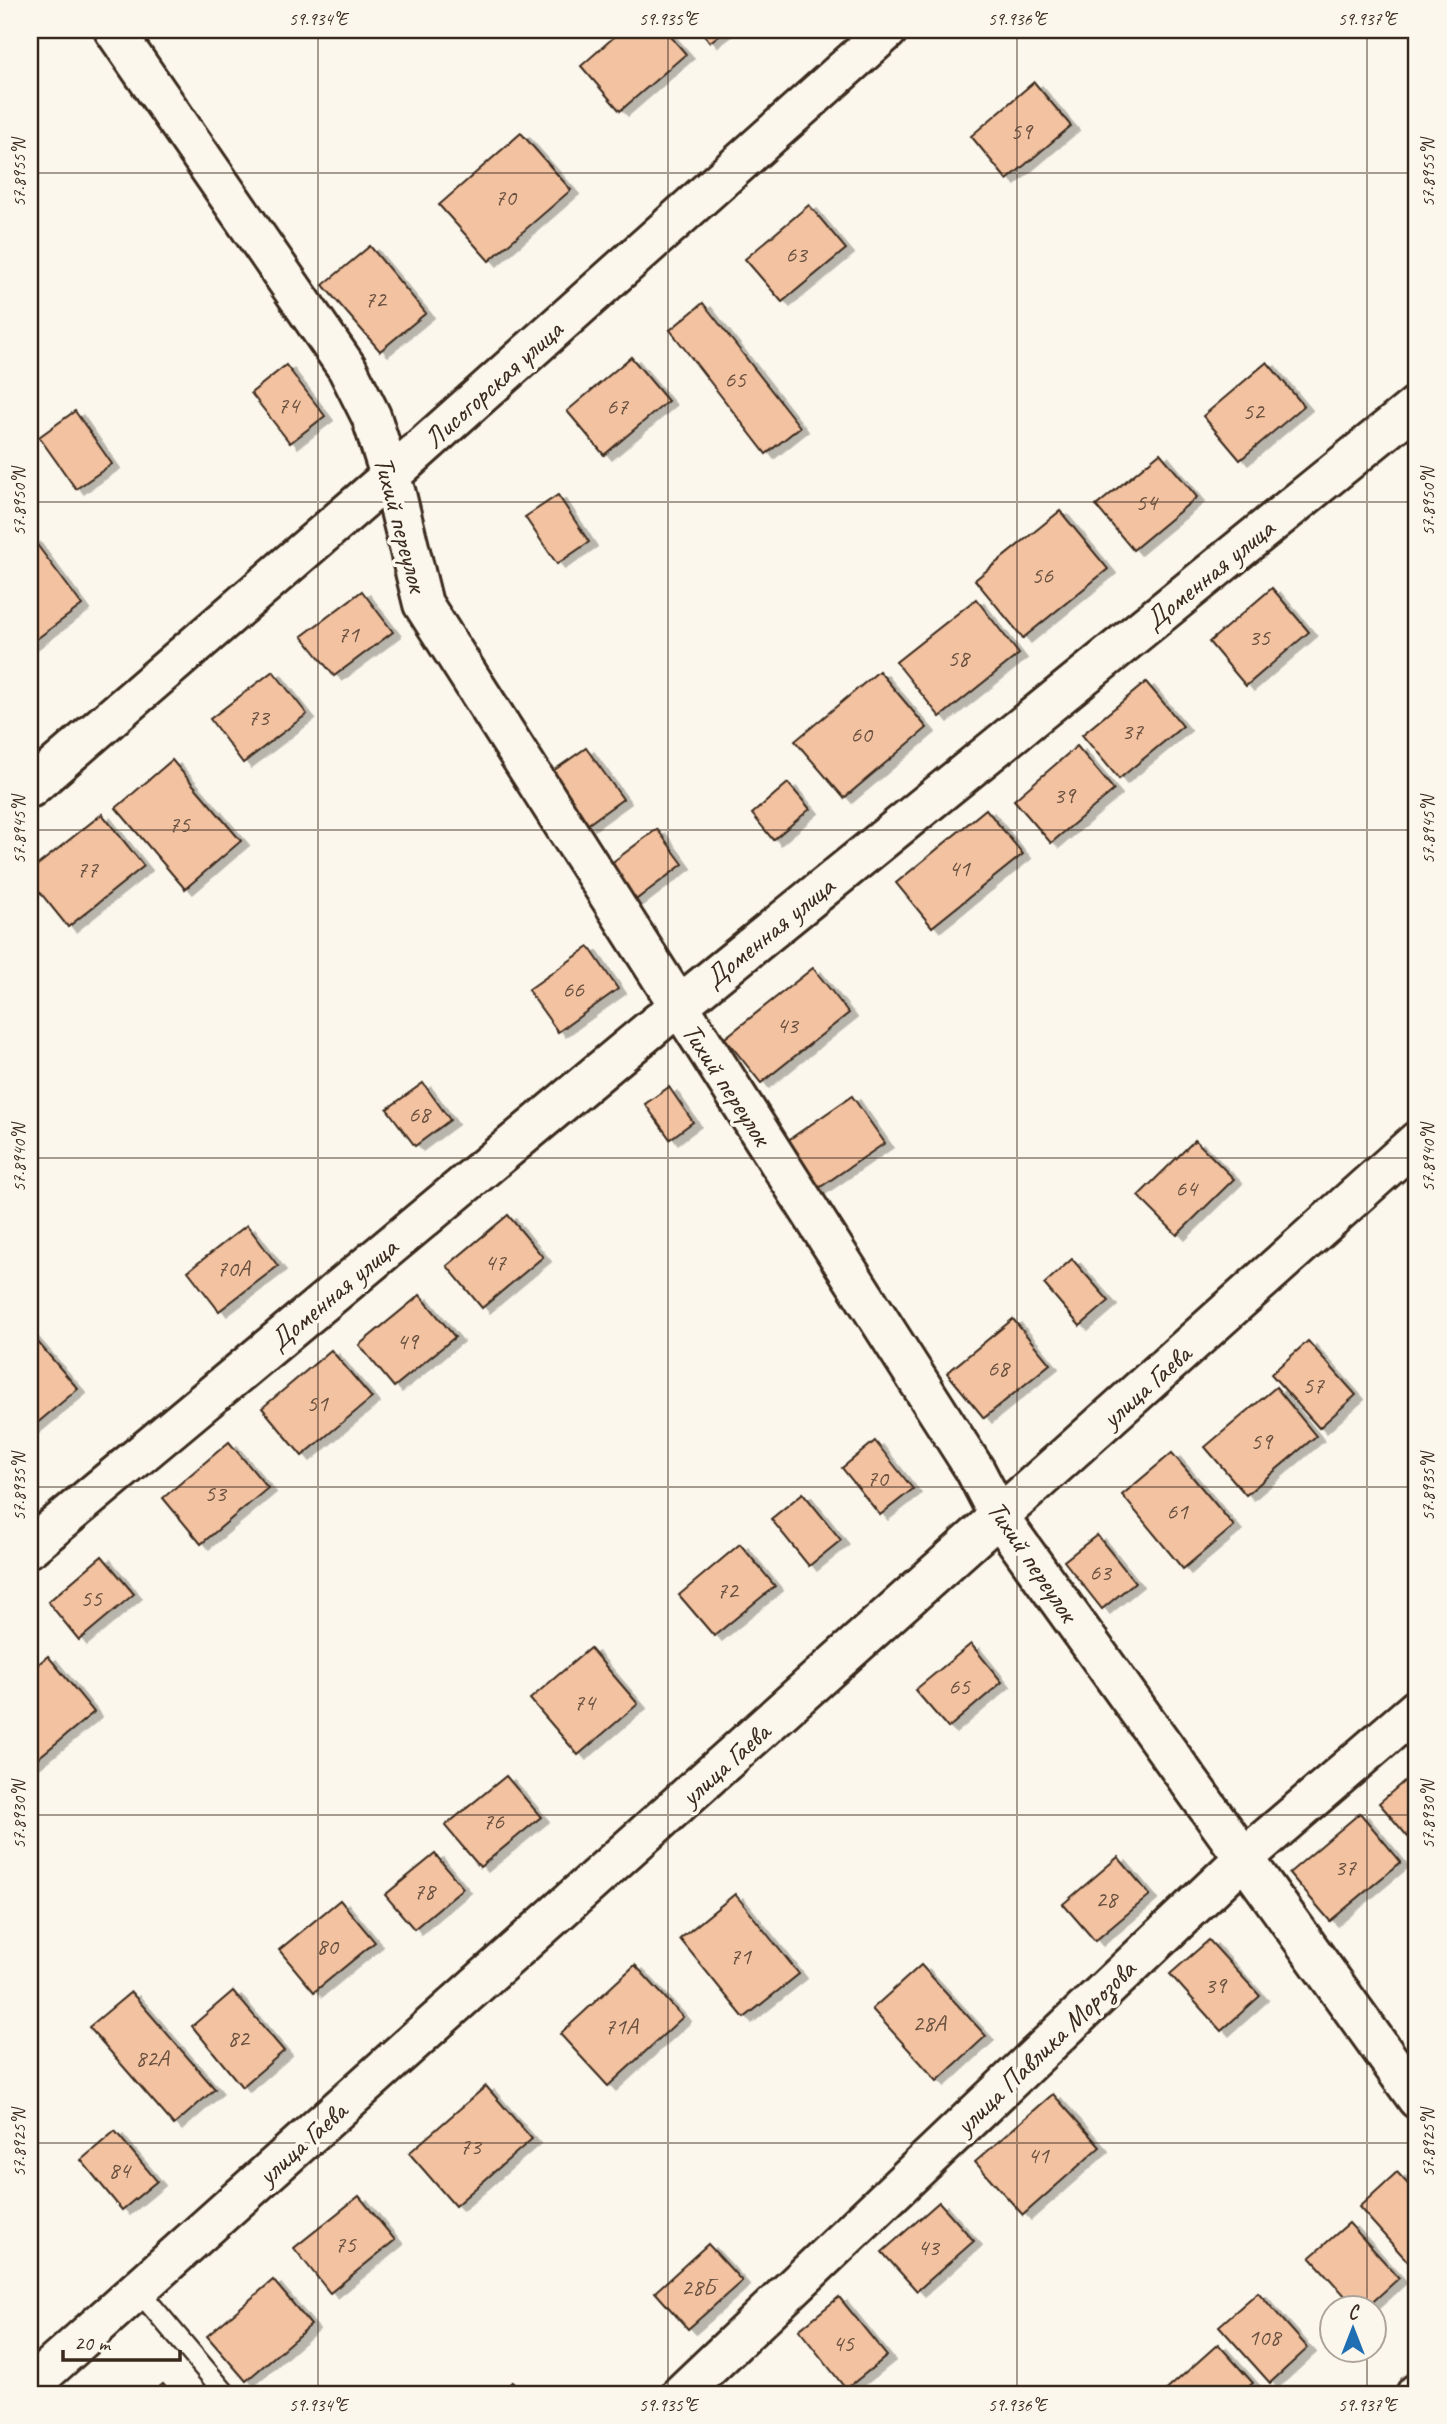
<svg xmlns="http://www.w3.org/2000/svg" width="1447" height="2424" font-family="Caveat,sans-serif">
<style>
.building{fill:#f2c2a1;stroke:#3b2a1e;stroke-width:2;filter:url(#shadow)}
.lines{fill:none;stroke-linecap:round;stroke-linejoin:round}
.service-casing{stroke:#3b2a1e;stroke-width:24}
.minor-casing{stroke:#3b2a1e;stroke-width:44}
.service{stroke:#fbf7ec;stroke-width:19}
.minor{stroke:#fbf7ec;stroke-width:38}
.ticks{fill:none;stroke:#3b2a1e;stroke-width:2;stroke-opacity:0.45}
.labels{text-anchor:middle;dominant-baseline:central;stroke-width:7;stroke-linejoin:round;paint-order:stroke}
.number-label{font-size:24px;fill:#69503f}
.street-label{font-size:28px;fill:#3b2a1e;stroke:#fbf7ec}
.neatline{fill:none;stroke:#3b2a1e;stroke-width:2.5}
.ticks-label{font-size:18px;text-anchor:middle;fill:#3b2a1e}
</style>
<defs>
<filter id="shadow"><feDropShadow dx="8" dy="4.5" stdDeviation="0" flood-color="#0004"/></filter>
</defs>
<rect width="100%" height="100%" fill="#fbf7ec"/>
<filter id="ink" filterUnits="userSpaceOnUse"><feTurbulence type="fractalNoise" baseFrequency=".0143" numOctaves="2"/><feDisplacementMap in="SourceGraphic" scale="14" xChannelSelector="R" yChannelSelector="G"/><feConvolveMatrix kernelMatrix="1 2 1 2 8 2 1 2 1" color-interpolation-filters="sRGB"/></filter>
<g filter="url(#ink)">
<g class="building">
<polygon points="622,30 665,30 686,54 620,111 581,66"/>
<polygon points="700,30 726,30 710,42"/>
<polygon points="1034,82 1071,126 1007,180 971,136"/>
<polygon points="521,133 571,190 489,261 439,205"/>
<polygon points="809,205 846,249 782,302 745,259"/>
<polygon points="370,246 426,313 380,351 323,285"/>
<polygon points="703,303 800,427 766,454 670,330"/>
<polygon points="631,357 668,401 604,455 567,411"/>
<polygon points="1267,362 1304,406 1240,460 1203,416"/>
<polygon points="286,365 325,416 290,443 251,393"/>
<polygon points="75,411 112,464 76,489 39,437"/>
<polygon points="1160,453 1197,497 1133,550 1096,506"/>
<polygon points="558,495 589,542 557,564 525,517"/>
<polygon points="1060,511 1108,569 1023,638 975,580"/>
<polygon points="32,538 82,605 30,644 30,540"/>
<polygon points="1272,588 1309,632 1246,686 1209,642"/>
<polygon points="362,591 393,632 334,676 302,636"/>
<polygon points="976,599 1019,654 940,717 896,662"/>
<polygon points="273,671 307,714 243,763 210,719"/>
<polygon points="879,671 927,728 844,798 795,741"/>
<polygon points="1146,682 1183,726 1119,779 1082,735"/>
<polygon points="1077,746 1114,790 1051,843 1014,800"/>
<polygon points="586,748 623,799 587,825 550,773"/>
<polygon points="172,760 241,841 185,889 116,808"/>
<polygon points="788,783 810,809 773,840 752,814"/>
<polygon points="986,809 1023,854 932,927 896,883"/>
<polygon points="102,814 144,866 68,927 30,880 30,871"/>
<polygon points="657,829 683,864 633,902 606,867"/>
<polygon points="589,947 618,989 558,1032 528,990"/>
<polygon points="813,968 849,1013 761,1083 725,1038"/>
<polygon points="423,1083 450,1120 415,1146 387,1109"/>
<polygon points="669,1087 693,1122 670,1139 645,1104"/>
<polygon points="852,1096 885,1143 816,1190 784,1143"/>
<polygon points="1195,1140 1234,1179 1177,1235 1138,1196"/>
<polygon points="508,1215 543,1257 482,1308 447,1266"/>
<polygon points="247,1225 278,1266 219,1311 188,1271"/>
<polygon points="1072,1259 1109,1301 1080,1326 1044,1284"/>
<polygon points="420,1295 455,1337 394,1387 359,1345"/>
<polygon points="1013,1319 1050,1364 984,1418 947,1373"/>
<polygon points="30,1333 78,1389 30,1429"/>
<polygon points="1308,1341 1356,1395 1319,1428 1271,1374"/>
<polygon points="331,1350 372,1398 302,1456 262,1408"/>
<polygon points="1276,1387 1316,1436 1246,1495 1205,1447"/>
<polygon points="875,1441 913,1489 880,1515 842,1468"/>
<polygon points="229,1442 268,1488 201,1544 163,1498"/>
<polygon points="1172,1453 1234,1526 1183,1569 1122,1495"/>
<polygon points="803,1493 841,1540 809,1566 771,1519"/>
<polygon points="1097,1535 1135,1582 1102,1609 1064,1561"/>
<polygon points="740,1544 775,1586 714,1636 679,1595"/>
<polygon points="102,1556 134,1594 79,1640 48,1602"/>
<polygon points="971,1644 1002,1682 948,1728 915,1690"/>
<polygon points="590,1648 638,1704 578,1755 530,1699"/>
<polygon points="48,1656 94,1712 32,1763 30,1760 30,1671"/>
<polygon points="1417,1770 1417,1829 1408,1837 1379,1803"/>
<polygon points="506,1776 541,1817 480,1867 445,1826"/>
<polygon points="1360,1813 1401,1862 1330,1921 1289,1873"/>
<polygon points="435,1854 463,1888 414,1929 385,1895"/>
<polygon points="1118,1857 1150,1895 1095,1941 1063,1904"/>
<polygon points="735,1894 799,1974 744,2018 680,1939"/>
<polygon points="340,1900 375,1942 314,1992 279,1950"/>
<polygon points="1209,1940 1260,1996 1221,2031 1170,1974"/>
<polygon points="635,1965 683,2017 608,2086 560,2034"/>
<polygon points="921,1965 986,2036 937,2081 872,2009"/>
<polygon points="233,1991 284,2051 242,2087 192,2026"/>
<polygon points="131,1992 215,2089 174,2125 89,2027"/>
<polygon points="486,2086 532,2139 455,2206 409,2153"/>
<polygon points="1053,2094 1100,2147 1023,2215 975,2162"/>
<polygon points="115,2131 157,2181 122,2210 81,2160"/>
<polygon points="1397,2172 1417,2194 1417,2256 1409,2263 1359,2207"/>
<polygon points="359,2196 395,2240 330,2293 294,2248"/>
<polygon points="939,2202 974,2241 917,2291 882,2252"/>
<polygon points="1349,2223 1399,2278 1366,2308 1356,2308 1310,2257"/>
<polygon points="708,2244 742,2281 688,2329 655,2292"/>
<polygon points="273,2280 311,2325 246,2381 207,2336"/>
<polygon points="1258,2292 1308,2348 1270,2383 1219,2326"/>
<polygon points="839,2297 887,2356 846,2389 799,2330"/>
<polygon points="1218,2344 1253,2383 1240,2394 1162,2394"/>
<polygon points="512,2382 523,2394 498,2394"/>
<polygon points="163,2384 172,2394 151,2394"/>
</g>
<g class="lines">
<g class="service-casing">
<polyline id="service" points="138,2290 226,2394"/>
</g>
<g class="minor-casing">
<g id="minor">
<polyline points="114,30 347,368 371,416 396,494 423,604 975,1470 1000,1518 1417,2099"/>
<polyline points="30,788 389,477 888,30"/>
<polyline points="30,1547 677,1007 1417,405"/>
<polyline points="30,2386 1417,1141"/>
<polyline points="681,2394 1245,1857 1417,1709"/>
<polyline points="1416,2394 1417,2393"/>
</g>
</g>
<use href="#service" class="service"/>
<use href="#minor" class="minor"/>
</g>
</g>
<path class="ticks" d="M318,30V2394M668,30V2394M1017,30V2394M1367,30V2308M30,173H1417M30,502H1417M30,830H1417M30,1158H1417M30,1487H1417M30,1815H1417M30,2143H1417M1367,2350V2394"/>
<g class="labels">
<g class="number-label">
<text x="1021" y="131">59</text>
<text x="505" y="197">70</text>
<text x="796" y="254">63</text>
<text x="375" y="299">72</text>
<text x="735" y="379">65</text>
<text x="288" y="405">74</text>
<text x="617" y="406">67</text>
<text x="1253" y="411">52</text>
<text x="1146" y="502">54</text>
<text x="1042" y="575">56</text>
<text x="348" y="634">71</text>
<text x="1259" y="637">35</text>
<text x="958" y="658">58</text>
<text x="258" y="717">73</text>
<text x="1132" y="731">37</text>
<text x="861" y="734">60</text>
<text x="1064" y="795">39</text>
<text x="179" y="824">75</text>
<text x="959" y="868">41</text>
<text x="87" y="869">77</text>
<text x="573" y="989">66</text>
<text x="787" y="1025">43</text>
<text x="419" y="1114">68</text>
<text x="1186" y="1188">64</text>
<text x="495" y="1262">47</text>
<text x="233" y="1268">70А</text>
<text x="407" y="1341">49</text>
<text x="998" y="1368">68</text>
<text x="1313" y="1385">57</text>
<text x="317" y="1403">51</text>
<text x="1261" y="1441">59</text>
<text x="877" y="1478">70</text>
<text x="215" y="1493">53</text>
<text x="1177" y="1511">61</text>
<text x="1100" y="1572">63</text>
<text x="727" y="1590">72</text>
<text x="91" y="1598">55</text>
<text x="959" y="1686">65</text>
<text x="584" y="1702">74</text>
<text x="493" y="1821">76</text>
<text x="1345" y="1867">37</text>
<text x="424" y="1891">78</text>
<text x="1106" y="1899">28</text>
<text x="327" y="1946">80</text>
<text x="740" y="1956">71</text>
<text x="1215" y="1985">39</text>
<text x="929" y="2023">28А</text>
<text x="621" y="2026">71А</text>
<text x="238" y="2038">82</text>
<text x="152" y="2058">82А</text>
<text x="470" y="2146">73</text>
<text x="1038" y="2155">41</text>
<text x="119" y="2170">84</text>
<text x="345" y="2244">75</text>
<text x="928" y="2247">43</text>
<text x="698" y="2287">28Б</text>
<text x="1264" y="2337">108</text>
<text x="843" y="2343">45</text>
</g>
<g class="street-label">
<text transform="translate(493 384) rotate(-42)">Лисогорская улица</text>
<text transform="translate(401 524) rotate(75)">Тихий переулок</text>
<text transform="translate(1209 574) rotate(-39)">Доменная улица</text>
<text transform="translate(769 932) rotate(-39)">Доменная улица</text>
<text transform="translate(727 1084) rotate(57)">Тихий переулок</text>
<text transform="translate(333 1294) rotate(-40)">Доменная улица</text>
<text transform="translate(1146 1386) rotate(-42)">улица Гаева</text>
<text transform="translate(1033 1561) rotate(56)">Тихий переулок</text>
<text transform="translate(725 1764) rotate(-42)">улица Гаева</text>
<text transform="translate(1045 2047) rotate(-44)">улица Павлика Морозова</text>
<text transform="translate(302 2143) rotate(-42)">улица Гаева</text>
</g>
</g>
<rect width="1447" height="2424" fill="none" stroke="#fbf7ec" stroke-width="77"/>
<g transform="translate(1353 2329)"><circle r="33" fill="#fbf7ec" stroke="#aea59a" stroke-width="2"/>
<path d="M0-5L12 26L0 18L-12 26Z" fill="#1f6fb2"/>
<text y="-10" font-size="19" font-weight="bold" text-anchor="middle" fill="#3b2a1e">С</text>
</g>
<path d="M63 2350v10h117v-10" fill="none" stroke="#3b2a1e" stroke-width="3.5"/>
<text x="74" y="2350" font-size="21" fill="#3b2a1e" stroke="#fbf7ec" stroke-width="5" paint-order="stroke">20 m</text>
<rect x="38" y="38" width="1370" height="2348" class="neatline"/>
<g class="ticks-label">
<text x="318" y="25">59.934°E</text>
<text x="668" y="25">59.935°E</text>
<text x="1017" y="25">59.936°E</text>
<text x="1367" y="25">59.937°E</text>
<text transform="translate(19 173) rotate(-90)" y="6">57.8955°N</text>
<text transform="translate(1428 173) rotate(-90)" y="6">57.8955°N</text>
<text transform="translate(19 502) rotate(-90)" y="6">57.8950°N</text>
<text transform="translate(1428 502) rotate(-90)" y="6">57.8950°N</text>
<text transform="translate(19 830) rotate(-90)" y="6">57.8945°N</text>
<text transform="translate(1428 830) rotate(-90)" y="6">57.8945°N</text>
<text transform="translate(19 1158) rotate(-90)" y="6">57.8940°N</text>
<text transform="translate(1428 1158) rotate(-90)" y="6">57.8940°N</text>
<text transform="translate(19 1487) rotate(-90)" y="6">57.8935°N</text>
<text transform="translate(1428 1487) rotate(-90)" y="6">57.8935°N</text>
<text transform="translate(19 1815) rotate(-90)" y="6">57.8930°N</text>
<text transform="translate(1428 1815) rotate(-90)" y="6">57.8930°N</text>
<text transform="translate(19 2143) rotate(-90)" y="6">57.8925°N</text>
<text transform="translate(1428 2143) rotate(-90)" y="6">57.8925°N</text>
<text x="318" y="2411">59.934°E</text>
<text x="668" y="2411">59.935°E</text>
<text x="1017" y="2411">59.936°E</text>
<text x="1367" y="2411">59.937°E</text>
</g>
</svg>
